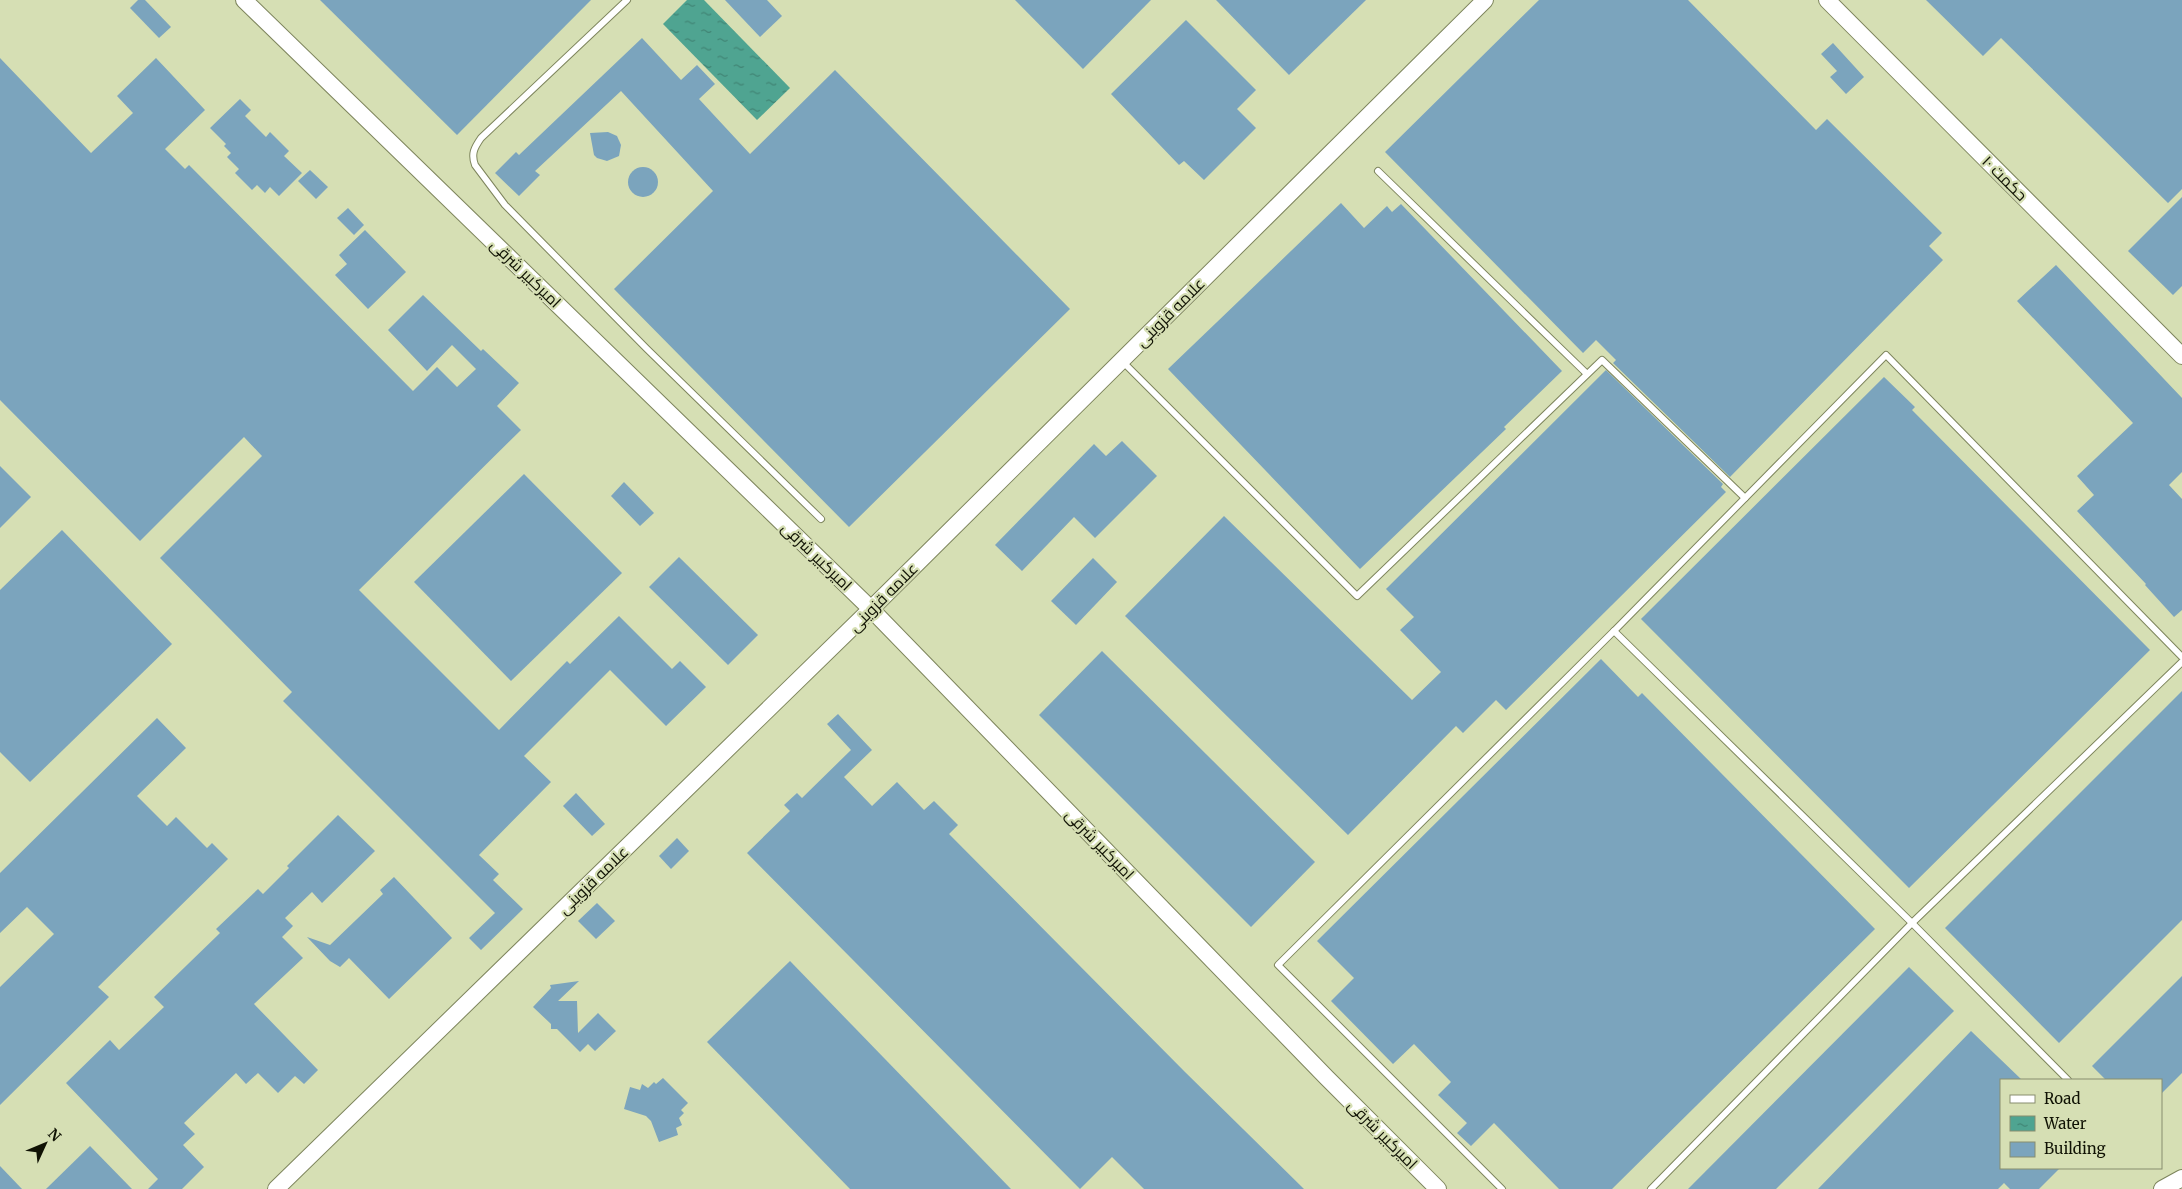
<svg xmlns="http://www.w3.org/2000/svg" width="2182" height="1189" font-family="Merriweather,Cairo,serif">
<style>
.water{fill:url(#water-ripples)}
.building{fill:#7ba4bd}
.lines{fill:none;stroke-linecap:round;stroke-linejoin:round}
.service-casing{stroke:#7e855d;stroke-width:8}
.tertiary-casing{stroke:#7e855d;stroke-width:18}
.service{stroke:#fff;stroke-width:6}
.tertiary{stroke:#fff;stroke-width:16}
.labels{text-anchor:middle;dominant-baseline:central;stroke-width:4.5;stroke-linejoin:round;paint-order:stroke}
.street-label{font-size:16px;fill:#101204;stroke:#d6dfb4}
</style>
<defs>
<pattern id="water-ripples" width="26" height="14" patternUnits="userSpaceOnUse" patternTransform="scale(1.25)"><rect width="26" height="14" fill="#4fa491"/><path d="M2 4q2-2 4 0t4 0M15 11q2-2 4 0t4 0" fill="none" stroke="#408474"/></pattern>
</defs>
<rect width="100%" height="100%" fill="#d6dfb4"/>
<polygon class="water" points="687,0 704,0 790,88 757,120 663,24"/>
<g class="building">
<polygon points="138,0 145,0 171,27 159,38 130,8"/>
<polygon points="320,0 591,0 457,135"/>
<polygon points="725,0 767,0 782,16 760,37"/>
<polygon points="1015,0 1151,0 1083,69"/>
<polygon points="1216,0 1366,0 1289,75"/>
<polygon points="1539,0 1688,0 1816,130 1827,119 1942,233 1929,246 1943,260 1730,477 1613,363 1616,360 1596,340 1583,353 1385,152"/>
<polygon points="1926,0 2182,0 2182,189 2168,203 2001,38 1983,56"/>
<polygon points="1186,20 1256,90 1237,109 1256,128 1204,180 1184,161 1179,165 1111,94"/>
<polygon points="642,38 681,80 697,65 715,84 699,99 750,154 835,70 1070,309 849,527 614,289 713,191 621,91 535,171 540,175 519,196 495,173 516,152 519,155"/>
<polygon points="1833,43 1864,77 1846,94 1830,77 1837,71 1821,54"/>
<polygon points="0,58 91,153 133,113 117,96 156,58 205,110 165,149 185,169 189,165 413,391 437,367 457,387 476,369 452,345 427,371 388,330 423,295 481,351 483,349 519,383 497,406 521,430 359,590 499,730 567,661 570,664 619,616 672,669 680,661 706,687 666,726 610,670 524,756 551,782 479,855 499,874 493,880 523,909 481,950 469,938 495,913 283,701 292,692 160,558 262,456 244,437 140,541 0,400"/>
<polygon points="240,99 251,110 245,116 266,137 270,132 289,151 284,156 302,173 279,196 270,187 265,193 257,185 252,190 235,173 239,169 227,157 231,153 224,146 226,144 210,128"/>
<polygon points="608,132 617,136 621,145 619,156 607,161 597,158 594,155 590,133"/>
<circle cx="643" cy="182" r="15"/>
<polygon points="310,170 328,187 316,199 298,181"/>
<polygon points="2182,197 2182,286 2173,295 2128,251"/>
<polygon points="1341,203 1364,228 1387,206 1392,212 1401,204 1562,371 1504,427 1506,429 1360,569 1168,369"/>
<polygon points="348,208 364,225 354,235 337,218"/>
<polygon points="365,230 406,272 368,309 335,275 347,264 339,255"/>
<polygon points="2056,265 2182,398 2182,472 2169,485 2182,499 2182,610 2174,617 2145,585 2146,584 2077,511 2094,495 2077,476 2133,423 2017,301"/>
<polygon points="1606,370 1723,484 1721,487 1726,492 1506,710 1496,700 1463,733 1456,726 1348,835 1125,616 1224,516 1412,700 1441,672 1400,630 1414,617 1386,589"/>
<polygon points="1884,377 1915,407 1912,410 2150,650 1909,888 1641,619"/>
<polygon points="1122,441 1157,476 1095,538 1074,517 1022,571 995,545 1094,444 1106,456"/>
<polygon points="0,466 31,497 0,528"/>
<polygon points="524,474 622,573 511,681 414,582"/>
<polygon points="624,482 654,513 640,526 611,496"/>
<polygon points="62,530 172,644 30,782 0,752 0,590"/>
<polygon points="679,557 758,635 728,665 649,587"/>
<polygon points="1093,558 1117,582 1076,625 1051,601"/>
<polygon points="1102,651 1315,862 1251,927 1039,715"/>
<polygon points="1601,659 1638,697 1642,693 1875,929 1612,1189 1559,1189 1494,1123 1471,1146 1457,1133 1467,1123 1438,1095 1451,1082 1414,1044 1393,1064 1331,1001 1354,978 1317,941"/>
<polygon points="2182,691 2182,920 2059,1043 1945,928"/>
<polygon points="838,714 872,750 844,777 872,806 897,782 924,810 934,801 958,825 949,834 1185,1072 1304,1189 1144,1189 1112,1157 1080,1189 747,853 790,811 784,805 797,793 802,798 851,750 827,724"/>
<polygon points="157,718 186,748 137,796 167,826 176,817 207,848 212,843 228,859 98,987 109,997 0,1105 0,987 54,934 27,907 0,933 0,873"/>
<polygon points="576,793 605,824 592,836 563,806"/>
<polygon points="338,815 375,851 322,903 312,892 285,918 293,926 282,937 303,958 254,1004 318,1070 304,1084 295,1076 278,1093 258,1073 246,1084 236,1073 184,1123 195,1134 183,1145 204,1167 182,1189 148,1189 158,1179 66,1083 110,1040 119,1050 164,1007 154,997 220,933 216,929 258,889 263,894 289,868 287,866"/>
<polygon points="677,838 689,851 671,869 659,856"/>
<polygon points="394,877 452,938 389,999 349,958 340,967 330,961 307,937 330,945 383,894 380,890"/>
<polygon points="597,903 615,921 596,939 578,921"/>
<polygon points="790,961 1011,1189 850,1189 707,1042"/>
<polygon points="1909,967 1954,1011 1776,1189 1688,1189"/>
<polygon points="2182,976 2182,1073 2161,1094 2161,1080 2106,1080 2092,1066"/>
<polygon points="579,981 558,1001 577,1001 578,1033 598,1013 616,1031 595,1051 588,1044 580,1052 557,1029 551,1029 551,1024 533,1007 551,988 550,985"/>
<polygon points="1971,1031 2022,1080 2001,1080 2001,1168 2060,1168 2039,1189 2010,1189 2004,1183 1998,1189 1818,1189"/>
<polygon points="663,1078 688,1103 681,1110 684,1113 679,1118 682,1125 676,1128 678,1135 659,1142 651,1121 646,1116 624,1109 630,1087 640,1090 642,1084 648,1088 654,1082 656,1084"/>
<polygon points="90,1146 132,1189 46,1189"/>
<polygon points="0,1166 22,1189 0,1189"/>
</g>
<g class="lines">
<g class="service-casing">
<g id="service">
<path d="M627,0L481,138C474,148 471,154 475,165L505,205L647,349L821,519"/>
<polyline points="1378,171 1587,374"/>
<polyline points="1122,361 1357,596 1602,360 1745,498"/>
<polyline points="1614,631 1886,355 2182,657"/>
<polyline points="1502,1189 1278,965 1614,631 1912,923 2068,1080"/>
<polyline points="1651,1189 1912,923 2182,662"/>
</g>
</g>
<g class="tertiary-casing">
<g id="tertiary">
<polyline points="244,0 871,609 1327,1078 1438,1189"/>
<polyline points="1827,0 2182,356"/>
<polyline points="276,1189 871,609 1485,0"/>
<polyline points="2162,1189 2182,1178"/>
</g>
</g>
<use href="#service" class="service"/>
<use href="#tertiary" class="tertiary"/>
</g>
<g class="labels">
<g class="street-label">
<text transform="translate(2005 178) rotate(45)">حکمت ۱۰</text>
<text transform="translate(526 273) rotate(44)">امیرکبیر شرقی</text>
<text transform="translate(1170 312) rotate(-45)">علامه قزوینی</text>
<text transform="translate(817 556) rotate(44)">امیرکبیر شرقی</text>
<text transform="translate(883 597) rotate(-45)">علامه قزوینی</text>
<text transform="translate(1100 844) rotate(46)">امیرکبیر شرقی</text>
<text transform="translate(593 880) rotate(-44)">علامه قزوینی</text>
<text transform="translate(1383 1134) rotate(45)">امیرکبیر شرقی</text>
</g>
</g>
<rect x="2000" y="1079" width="162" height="90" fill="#d6dfb4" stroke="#878d6e"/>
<rect x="2010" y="1095" width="25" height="8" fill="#ffffff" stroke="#878d6e"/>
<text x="2044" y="1104" font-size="15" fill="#101204">Road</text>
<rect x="2010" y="1116" width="25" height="15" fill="url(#water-ripples)" stroke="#878d6e"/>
<text x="2044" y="1129" font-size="15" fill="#101204">Water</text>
<rect x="2010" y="1142" width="25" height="15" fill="#7ba4bd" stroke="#878d6e"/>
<text x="2044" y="1154" font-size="15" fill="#101204">Building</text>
<g transform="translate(45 1144) rotate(46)" stroke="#d6dfb4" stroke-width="4" paint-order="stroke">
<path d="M0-4L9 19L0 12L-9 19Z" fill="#101204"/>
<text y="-8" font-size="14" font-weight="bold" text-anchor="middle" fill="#101204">N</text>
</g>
</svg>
